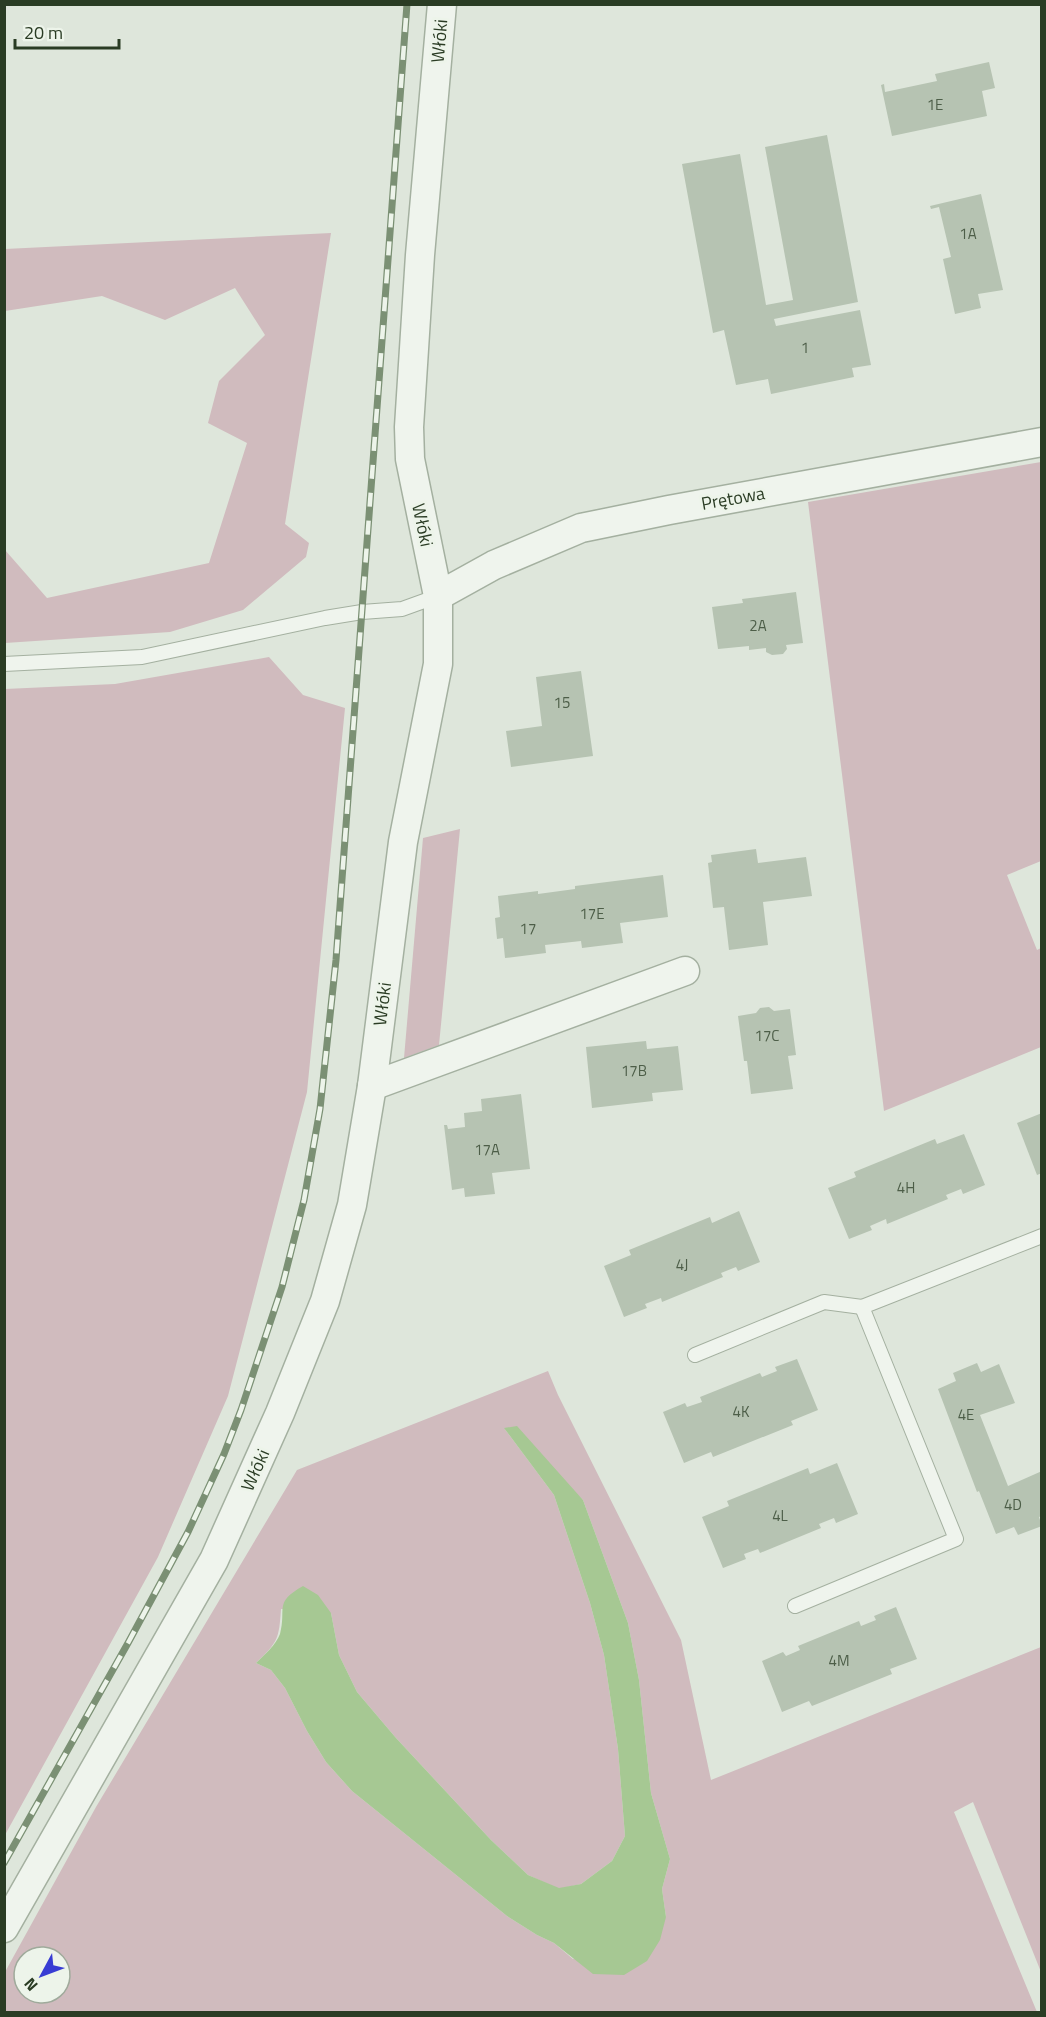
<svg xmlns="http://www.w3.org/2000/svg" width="1046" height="2017" font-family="'Titillium Web',sans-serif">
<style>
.green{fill:#d0bbbe;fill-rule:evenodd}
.water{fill:#a6c893}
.building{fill:#b6c3b2}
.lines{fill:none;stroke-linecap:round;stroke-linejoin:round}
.lane-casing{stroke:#a4b0a0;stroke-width:16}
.street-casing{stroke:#a4b0a0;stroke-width:31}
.lane{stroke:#eff4ed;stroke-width:14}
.street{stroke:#eff4ed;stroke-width:28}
.rail-casing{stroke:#7b9074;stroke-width:7}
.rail{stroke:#edf4ea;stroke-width:4.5;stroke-dasharray:14;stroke-linecap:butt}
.labels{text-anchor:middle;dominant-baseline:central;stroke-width:6;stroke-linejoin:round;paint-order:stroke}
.number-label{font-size:15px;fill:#4d5e48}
.street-label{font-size:18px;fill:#2a3c24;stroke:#edf4ea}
</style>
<rect width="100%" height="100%" fill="#dee6db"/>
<g class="green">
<polygon points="331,233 285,524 309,543 306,557 243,610 170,632 5,643 5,550 47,598 209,563 247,443 208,423 219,381 265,335 235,288 165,320 102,296 5,311 5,249"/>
<polygon points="1041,462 1041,861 1007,875 1037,950 1041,948 1041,1047 884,1111 808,502"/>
<polygon points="269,657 303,695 345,708 307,1092 228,1396 158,1557 5,1835 5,689 115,684"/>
<polygon points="460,829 439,1045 404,1058 423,838"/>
<path d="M548,1371L558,1395L681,1640L711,1780L1041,1647V1972L973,1802L954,1812L1037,2012H5V1972L96,1807L297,1470ZM504,1428L583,1500L628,1623L639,1680L651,1793L670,1859L662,1889L666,1917L573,1959L554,1943L537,1935L507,1916L352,1791L326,1762L307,1731L285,1688L271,1670L256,1663C278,1642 279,1639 281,1609L331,1613L339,1655L357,1692L396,1738L491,1840L528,1875L559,1889L581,1884L612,1861L625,1836L618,1749L604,1655L590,1603L554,1495ZM24,1957H60V1993H24Z"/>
</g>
<path class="water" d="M517,1426L583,1500L628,1623L639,1680L651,1793L670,1859L662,1889L666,1917L660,1940L647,1961L624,1975L593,1974L554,1943L537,1935L507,1916L352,1791L326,1762L307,1731L285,1688L271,1670L256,1663C264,1655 276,1645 280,1634C287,1608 273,1603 303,1586L318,1595L331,1613L339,1655L357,1692L396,1738L491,1840L528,1875L559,1888L581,1884L612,1861L625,1836L618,1749L604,1655L590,1603L554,1495L504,1428Z"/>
<g class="building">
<polygon points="989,62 995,88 982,91 987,116 892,136 881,85 884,84 885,92 937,81 935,74"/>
<polygon points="827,135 858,302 774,319 776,326 860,310 871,365 852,368 854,377 771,394 768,379 736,385 724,330 713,333 682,164 740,154 766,305 793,300 765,147"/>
<polygon points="981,194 1003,290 978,294 981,308 955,314 943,259 951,257 939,207 931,209 930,206"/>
<polygon points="796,592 803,643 786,645 787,649 783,654 772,655 766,652 766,648 749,650 749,646 718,649 712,607 743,603 742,599"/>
<polygon points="581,671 593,756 511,767 506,731 542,726 536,677"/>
<polygon points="756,849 758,863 806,857 812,896 763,902 768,945 729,950 724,907 713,908 708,863 712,862 711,855"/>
<polygon points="663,875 668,917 620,923 623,943 582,948 581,941 545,945 546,953 505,958 503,938 497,939 495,918 500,917 498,896 538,891 538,894 575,889 575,886"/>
<polygon points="769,1007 774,1011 790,1009 796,1055 788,1056 793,1089 751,1094 747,1061 744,1061 738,1016 756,1013 760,1008"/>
<polygon points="646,1041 647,1049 678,1046 683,1090 652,1093 653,1101 592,1108 586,1047"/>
<polygon points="521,1094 530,1169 492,1173 495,1194 465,1197 464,1188 452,1190 444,1125 447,1125 448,1129 465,1127 464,1113 482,1111 481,1099"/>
<polygon points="1042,1113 1042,1173 1037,1175 1017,1123"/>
<polygon points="964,1134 985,1185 963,1194 961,1189 946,1195 948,1199 887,1224 886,1219 870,1226 872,1230 849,1239 828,1188 856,1177 854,1172 935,1139 937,1144"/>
<polygon points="739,1211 760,1262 738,1271 736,1267 721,1273 723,1277 662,1302 661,1298 645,1304 647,1308 624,1317 604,1266 631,1255 629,1250 710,1217 712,1223"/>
<polygon points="797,1359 818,1410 791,1421 793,1425 713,1457 711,1452 684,1463 663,1412 685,1403 687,1407 702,1402 700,1397 760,1373 762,1377 777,1371 775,1367"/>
<polygon points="977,1363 981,1372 999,1364 1015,1403 980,1415 1008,1486 1042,1471 1042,1516 1039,1517 1042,1526 1018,1535 1014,1527 996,1534 979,1491 977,1492 938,1389 956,1381 953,1373"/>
<polygon points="837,1463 858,1514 836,1523 834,1518 819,1524 821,1528 760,1553 758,1549 744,1554 746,1559 723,1568 702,1517 729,1506 727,1501 808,1468 810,1474"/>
<polygon points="896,1607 917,1659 890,1669 892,1674 812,1706 809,1701 782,1712 762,1661 783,1652 786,1656 800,1650 798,1646 859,1621 861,1626 876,1620 874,1616"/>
</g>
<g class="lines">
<g class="lane-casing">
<g id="lane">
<polyline points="4,664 142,657 325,618 362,612 402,609 438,596"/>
<polyline points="695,1355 824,1302 862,1307"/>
<polyline points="795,1606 956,1539 862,1307 1042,1236"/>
</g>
</g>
<g class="street-casing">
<g id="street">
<polyline points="438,596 494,565 581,528 669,510 1042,442"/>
<polyline points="372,1086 685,971"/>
<polyline points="4,1928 214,1560 280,1413 325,1301 352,1205 372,1086 403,842 438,664 438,596 410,459 409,427 420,255 442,4"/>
</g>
</g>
<use href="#lane" class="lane"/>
<use href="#street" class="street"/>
<g class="rail-casing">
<polyline id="rail" points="4,1863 128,1643 188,1532 224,1454 241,1410 282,1287 304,1200 320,1109 336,960 407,4"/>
</g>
<use href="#rail" class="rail"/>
</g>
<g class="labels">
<g class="number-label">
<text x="935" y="104">1E</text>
<text x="968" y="233">1A</text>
<text x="805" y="347">1</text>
<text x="758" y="625">2A</text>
<text x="562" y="702">15</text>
<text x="592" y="913">17E</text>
<text x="528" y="928">17</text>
<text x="767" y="1035">17C</text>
<text x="634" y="1070">17B</text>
<text x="487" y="1149">17A</text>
<text x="906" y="1187">4H</text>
<text x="682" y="1264">4J</text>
<text x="741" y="1411">4K</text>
<text x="966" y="1414">4E</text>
<text x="1013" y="1504">4D</text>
<text x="780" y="1515">4L</text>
<text x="839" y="1660">4M</text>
</g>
<g class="street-label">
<text transform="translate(439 41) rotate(-85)">Włóki</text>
<text transform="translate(733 498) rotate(-10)">Prętowa</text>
<text transform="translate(423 525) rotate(78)">Włóki</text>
<text transform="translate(382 1004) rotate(-83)">Włóki</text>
<text transform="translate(255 1470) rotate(-66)">Włóki</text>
</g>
</g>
<rect width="1046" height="2017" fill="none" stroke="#2a3c24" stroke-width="12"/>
<g transform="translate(42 1975) rotate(229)"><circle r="28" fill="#edf4ea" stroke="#9faa9b" stroke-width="1.5"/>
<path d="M0-4.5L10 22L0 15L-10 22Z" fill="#383cd3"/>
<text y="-9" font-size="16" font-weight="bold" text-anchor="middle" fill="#2a3c24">N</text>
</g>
<path d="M15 39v9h104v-9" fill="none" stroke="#2a3c24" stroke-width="3"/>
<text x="24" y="39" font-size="18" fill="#2a3c24" stroke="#edf4ea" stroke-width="4.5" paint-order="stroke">20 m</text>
</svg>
